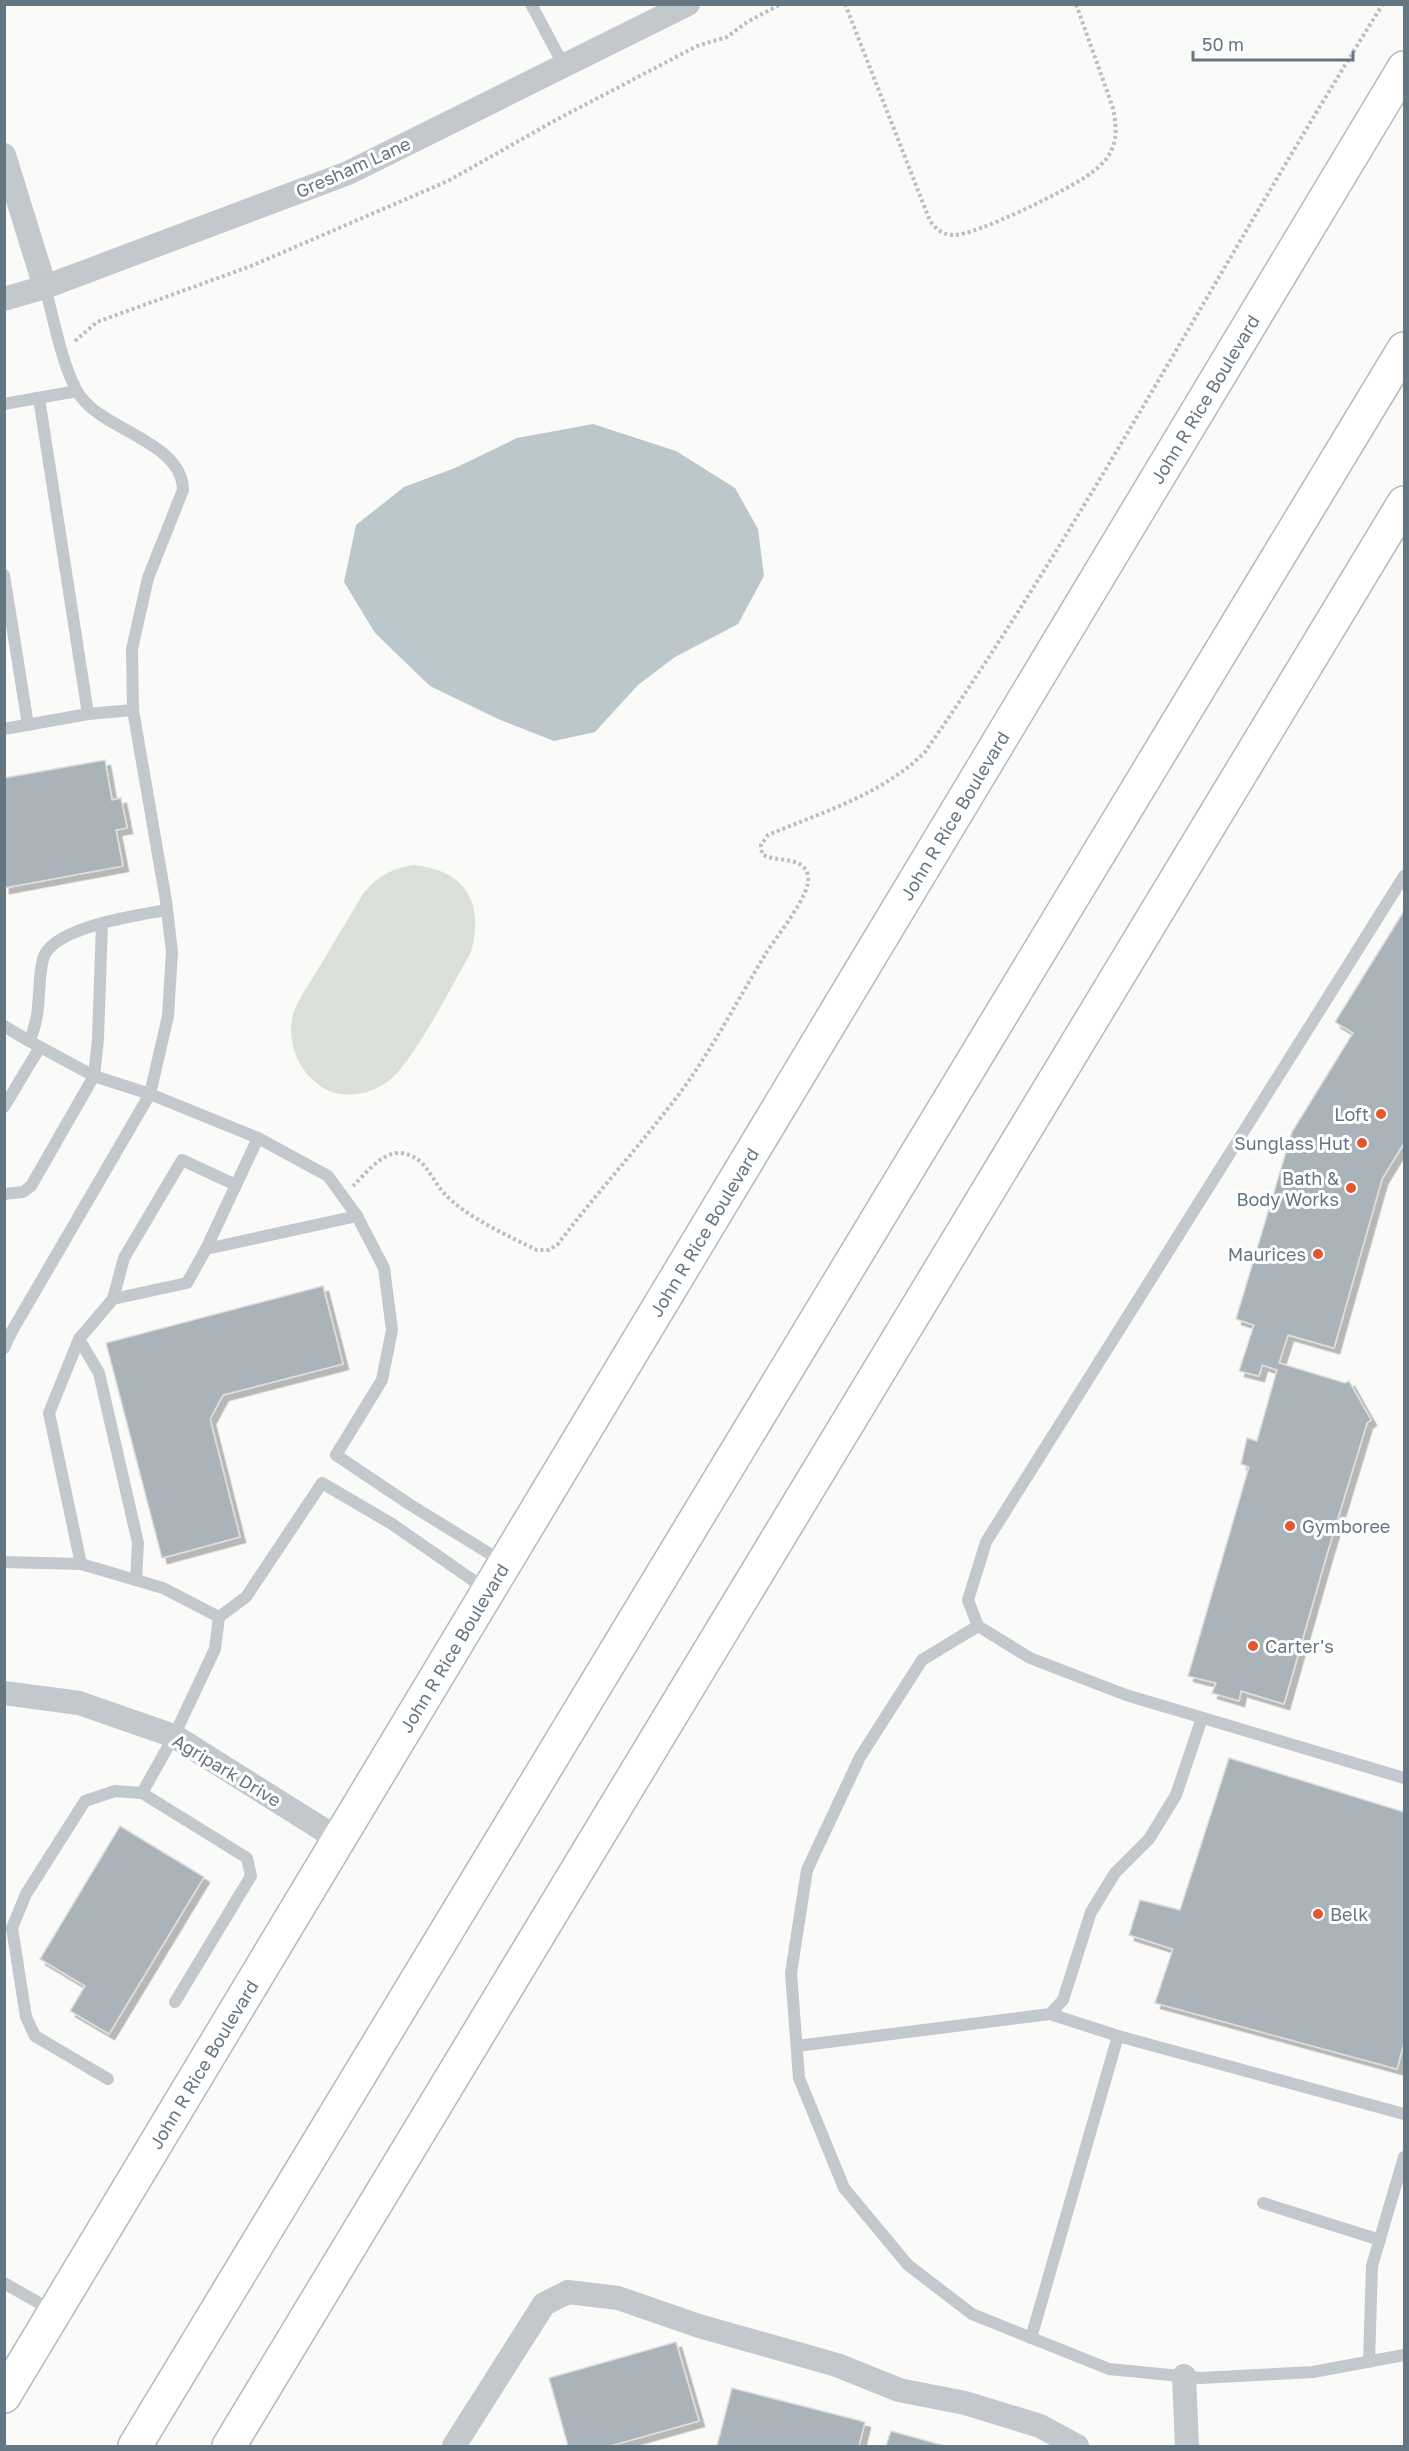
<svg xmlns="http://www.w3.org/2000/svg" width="1409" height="2451" font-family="'Golos Text',sans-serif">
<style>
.green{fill:#dadfd7}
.water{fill:#bbc7cb}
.building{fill:#aab3b9;stroke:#dcdcda;stroke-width:1.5;filter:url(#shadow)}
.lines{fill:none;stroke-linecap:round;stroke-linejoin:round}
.secondary-casing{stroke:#b3babf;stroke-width:36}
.highway-casing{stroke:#b4b9bd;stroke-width:36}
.path{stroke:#bbbfc2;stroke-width:4;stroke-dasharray:3 3;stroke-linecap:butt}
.lane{stroke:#c3c8cc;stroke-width:12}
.street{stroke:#c3c8cc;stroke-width:24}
.secondary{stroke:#fff;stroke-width:33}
.highway{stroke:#fff;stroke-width:33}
.poi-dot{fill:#e4572e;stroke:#fff;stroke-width:2}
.labels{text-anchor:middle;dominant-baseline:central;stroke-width:6;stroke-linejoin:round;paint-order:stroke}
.street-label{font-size:18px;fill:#657683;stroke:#fff}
.poi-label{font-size:18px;fill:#657683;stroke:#fff;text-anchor:end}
</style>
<defs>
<filter id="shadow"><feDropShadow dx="5.5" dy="5.5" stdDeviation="0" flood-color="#0004"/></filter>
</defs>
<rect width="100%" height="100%" fill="#fafaf8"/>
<path class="green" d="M413,865C465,870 485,902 471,952C454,982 412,1065 387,1082C371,1094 345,1099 327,1090C297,1074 282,1036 297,1004C305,989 315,975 323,961C336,939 349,917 363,894C377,877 390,869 413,865Z"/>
<polygon class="water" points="593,424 676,451 735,488 758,529 764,576 738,624 675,657 638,685 595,732 554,741 498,719 430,686 375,633 344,582 356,525 404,487 455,468 517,438"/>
<g class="building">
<polygon points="105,760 112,800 121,798 127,828 116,830 123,866 4,888 4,778"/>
<polygon points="1404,911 1404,1143 1382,1179 1334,1348 1288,1335 1279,1363 1345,1383 1349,1381 1371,1420 1367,1423 1327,1554 1284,1704 1241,1691 1239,1701 1212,1693 1216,1683 1188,1676 1249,1467 1241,1464 1247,1438 1257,1441 1277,1370 1262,1365 1259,1376 1239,1371 1254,1325 1236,1319 1292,1132 1353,1033 1335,1022"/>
<polygon points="323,1286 343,1364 223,1395 210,1419 240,1537 162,1558 106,1343"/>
<polygon points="1229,1758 1404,1812 1404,2043 1397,2069 1155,2003 1173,1949 1129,1935 1140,1900 1180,1910"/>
<polygon points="120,1826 204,1877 109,2034 70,2011 85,1986 40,1959"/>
<polygon points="676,2342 699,2421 610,2446 568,2446 549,2378"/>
<polygon points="732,2388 865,2422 859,2446 717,2446"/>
<polygon points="891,2431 945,2446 886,2446"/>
</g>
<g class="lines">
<g class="secondary-casing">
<g id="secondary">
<path id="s1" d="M4,2396L1404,68"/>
</g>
</g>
<g class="highway-casing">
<g id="highway">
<polyline points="135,2446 1404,349"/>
<polyline points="229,2446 1404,503"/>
</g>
</g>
<g class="path">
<path d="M845,4L930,221C936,229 943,235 953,235C975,236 1072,188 1091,173C1098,168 1106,161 1110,153C1118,139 1116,123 1113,108L1076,4"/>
<polyline points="75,341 97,322 251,266 448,181 554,121 697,46 727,37 747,22 781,4"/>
<path d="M353,1186C365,1174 383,1151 401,1153C425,1156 430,1177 443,1192C464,1216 508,1236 537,1250H549L558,1244C595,1195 636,1150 673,1102C709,1056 735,1004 765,955C775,938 812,894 808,876C804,855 775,863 762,854L761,845L768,835C822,812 882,795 925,752C1092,512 1227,252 1383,4"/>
</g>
<g class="lane">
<polyline points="531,4 564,66"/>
<polyline points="39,398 88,714 133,710"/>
<polyline points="4,404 77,391"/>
<polyline points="4,575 28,725"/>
<polyline points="4,729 88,714"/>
<polyline points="1404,876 986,1542 968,1600 978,1626 1030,1658 1126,1695 1404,1778"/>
<path d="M167,910C139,915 51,927 43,959C36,988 43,1012 29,1041L94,1076L150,1094L258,1138L328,1176L357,1216L384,1268L392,1330L382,1380L336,1455L409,1504L503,1562"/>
<polyline points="4,1026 29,1041"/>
<polyline points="4,1107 40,1047"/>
<polyline points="4,1194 23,1192 31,1186 94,1076 98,1039 102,924"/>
<polyline points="206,1249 258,1138"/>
<polyline points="113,1299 124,1258 182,1160 236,1185"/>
<polyline points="79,1339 99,1373 138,1543 136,1580"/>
<path d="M4,1348L12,1331L150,1094L168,1016L172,952L166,901L133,710L132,649L148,578L183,490C183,443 106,431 81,397C64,375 53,316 45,287"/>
<polyline points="4,1562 81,1564 163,1588 219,1617 246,1597 322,1483 392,1524 487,1590"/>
<polyline points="81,1564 49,1413 79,1339 113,1299 187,1283 206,1249 357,1216"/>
<polyline points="978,1626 922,1660 860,1757 807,1870 791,1973 799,2078 844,2188 908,2265 972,2314 1109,2369 1201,2378 1313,2372 1404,2355"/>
<polyline points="175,2002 251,1876 247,1858 142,1793 174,1736 215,1649 219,1617"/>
<polyline points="1050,2014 1118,2036 1404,2114"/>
<polyline points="797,2046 1050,2014 1063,2000 1091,1912 1115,1873 1149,1839 1176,1795 1202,1718"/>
<polyline points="108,2079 35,2036 26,2017 12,1928 26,1894 85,1801 115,1791 142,1793"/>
<polyline points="1263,2203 1380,2240"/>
<polyline points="4,2283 53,2311"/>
<polyline points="1031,2338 1118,2036"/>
<polyline points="1369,2362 1372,2266 1404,2157"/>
</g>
<g class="street">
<polyline points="4,155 45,287"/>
<polyline points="4,299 45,287 348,173 688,4"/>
<polyline points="4,1693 79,1703 174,1736 338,1839"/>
<polyline points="1184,2376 1187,2446"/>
<polyline points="454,2446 544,2304 568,2292 618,2298 699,2326 837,2365 899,2390 965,2403 1040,2426 1077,2446"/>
</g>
<use href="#secondary" class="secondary"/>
<use href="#highway" class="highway"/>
</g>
<g class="poi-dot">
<circle cx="1381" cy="1114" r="6"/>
<circle cx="1362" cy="1143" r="6"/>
<circle cx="1351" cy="1188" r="6"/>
<circle cx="1318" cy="1254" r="6"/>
<circle cx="1290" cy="1526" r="6"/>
<circle cx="1253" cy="1646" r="6"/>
<circle cx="1318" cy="1914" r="6"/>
</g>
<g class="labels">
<g class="street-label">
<text transform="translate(353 167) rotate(-24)">Gresham Lane</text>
<text stroke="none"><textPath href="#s1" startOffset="2330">John R Rice Boulevard</textPath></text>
<text stroke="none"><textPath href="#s1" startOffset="1844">John R Rice Boulevard</textPath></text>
<text stroke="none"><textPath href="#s1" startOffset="1358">John R Rice Boulevard</textPath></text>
<text stroke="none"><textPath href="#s1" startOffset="873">John R Rice Boulevard</textPath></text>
<text transform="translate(227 1770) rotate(31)">Agripark Drive</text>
<text stroke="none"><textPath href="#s1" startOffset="387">John R Rice Boulevard</textPath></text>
</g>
<g class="poi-label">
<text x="1369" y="1114">Loft</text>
<text x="1350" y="1143">Sunglass Hut</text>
<text x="1339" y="1178">Bath &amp;<tspan x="1339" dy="21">Body Works</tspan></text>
<text x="1306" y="1254">Maurices</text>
<text x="1302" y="1526" text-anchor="start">Gymboree</text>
<text x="1265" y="1646" text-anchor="start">Carter's</text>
<text x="1330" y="1914" text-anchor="start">Belk</text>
</g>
</g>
<rect width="1409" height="2451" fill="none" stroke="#657683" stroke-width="12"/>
<path d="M1193 51v9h160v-9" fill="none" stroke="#657683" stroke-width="3"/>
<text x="1202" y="51" font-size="18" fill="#657683" stroke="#ffffff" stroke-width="4.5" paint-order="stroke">50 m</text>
</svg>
